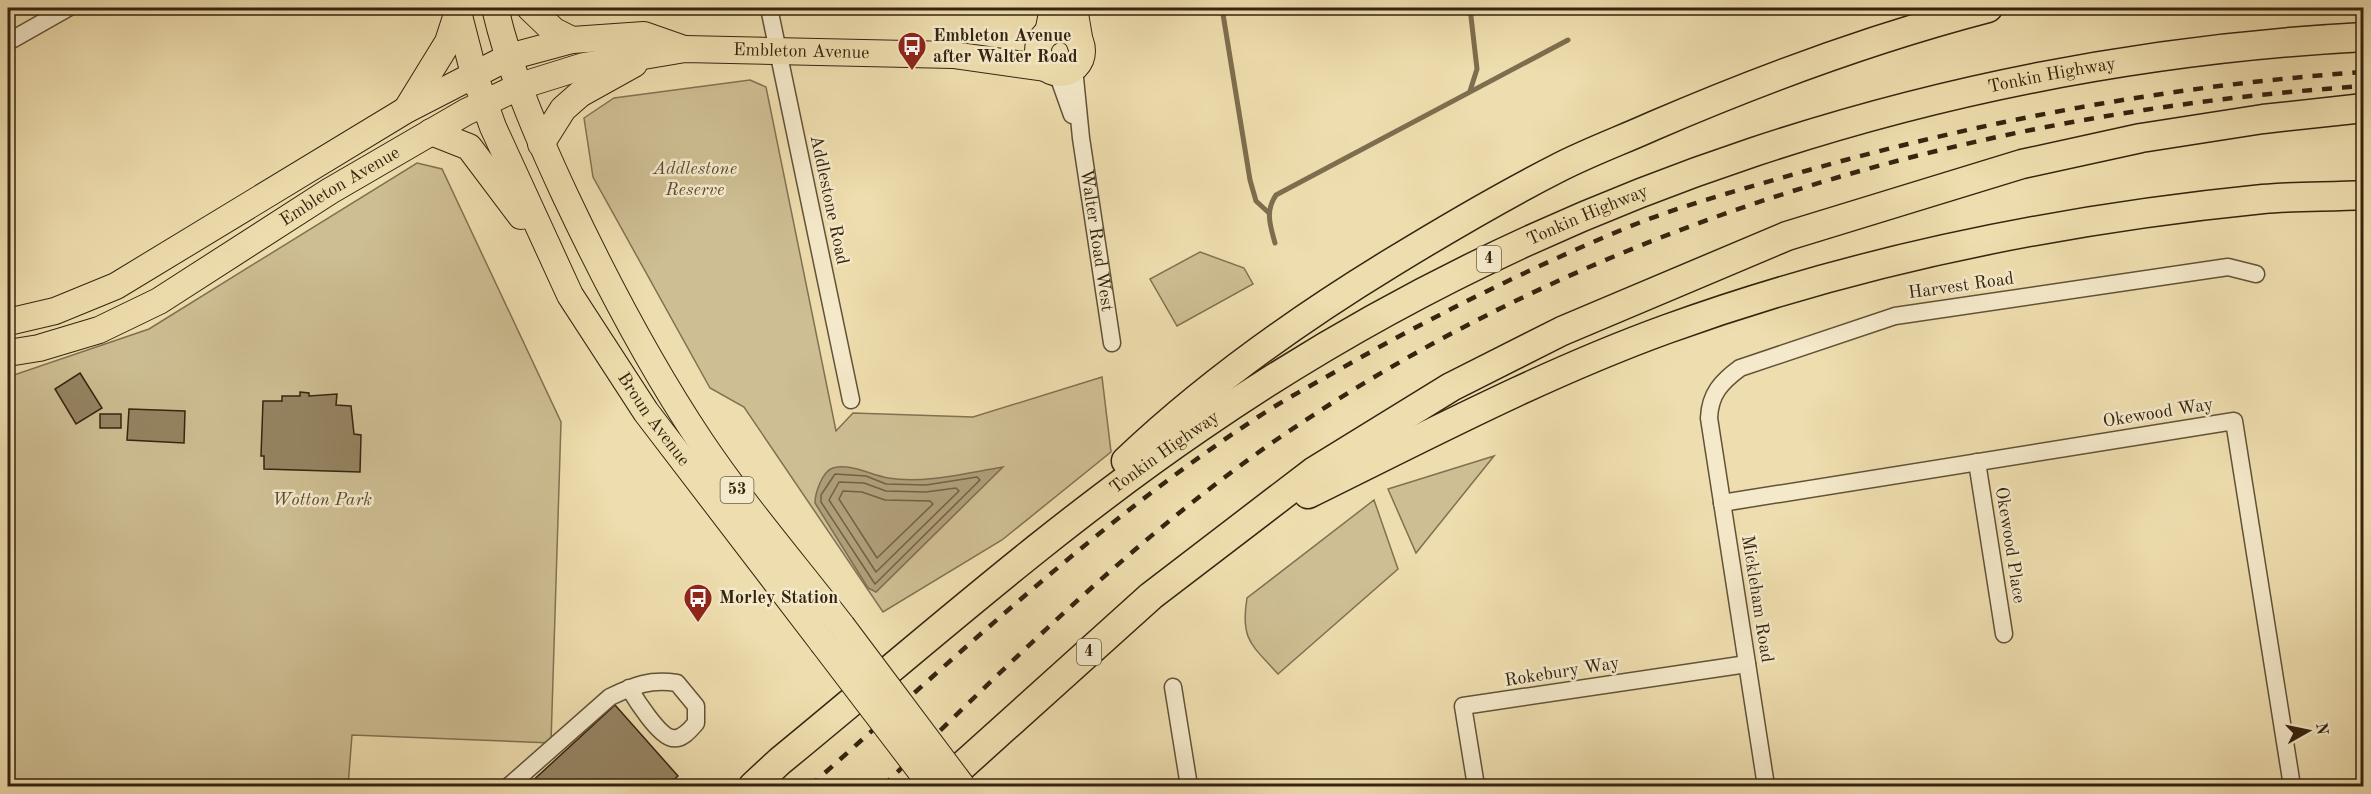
<svg xmlns="http://www.w3.org/2000/svg" width="2371" height="794" font-family="'Old Standard TT',serif">
<style>
.green{fill:#cebe93;stroke:#817151;stroke-width:1.5}
.water{fill:#af9e78;stroke:#7e6d4e;stroke-width:1.5}
.lines{fill:none;stroke-linecap:round;stroke-linejoin:round}
.shore{stroke:#726144;stroke-width:1.5}
.stream{stroke:#7e6d4e;stroke-width:5}
.building{fill:#958462;stroke:#34240f;stroke-width:1.5}
.minor-casing{stroke:#625237;stroke-width:19}
.primary-casing{stroke:#34240f;stroke-width:28}
.motorway-casing{stroke:#34240f;stroke-width:31}
.minor{stroke:#f4e9ca;stroke-width:16}
.primary{stroke:#eeddae;stroke-width:26}
.motorway{stroke:#eeddae;stroke-width:28}
.rail{stroke:#34240f;stroke-width:4.5;stroke-dasharray:10 10;stroke-linecap:butt}
.primary-bridge-casing{stroke:#34240f;stroke-width:28;stroke-linecap:butt}
.primary-bridge{stroke:#eeddae;stroke-width:26}
.labels{text-anchor:middle;dominant-baseline:central;stroke-width:5;stroke-linejoin:round;paint-order:stroke}
.shield{fill:#f4e9ca;stroke:#6e5f47;stroke-width:1.5}
.shield-label{font-size:16px;font-weight:bold;fill:#34240f}
.poi-label{font-size:18px;font-weight:bold;fill:#34240f;stroke:#f4e9ca;text-anchor:start}
.street-label{font-size:18px;fill:#34240f;stroke:#f4e9ca}
.park-label{font-size:18px;font-style:italic;fill:#5a4a30;stroke:#f4e9ca}
</style>
<rect width="100%" height="100%" fill="#eeddae"/>
<filter id="stains"><feTurbulence type="fractalNoise" baseFrequency=".00333" numOctaves="4"/><feColorMatrix values="0 0 0 0 .2 0 0 0 0 .09 0 0 0 0 .02 0 0 0 .5 -.17"/></filter>
<radialGradient id="worn" r=".72"><stop offset=".6" stop-color="#630" stop-opacity="0"/><stop offset="1" stop-color="#630" stop-opacity=".3"/></radialGradient>
<g class="green">
<polygon points="750,80 766,87 836,431 853,413 973,417 1102,377 1111,452 1002,540 883,612 744,407 710,388 593,177 584,118 614,98"/>
<polygon points="417,163 442,169 561,422 551,743 352,735 348,786 8,786 8,377 149,329"/>
<polygon points="1200,252 1244,268 1253,284 1177,326 1150,279"/>
<polygon points="1494,456 1416,553 1388,489"/>
<path d="M1374,500L1398,569L1278,674C1252,645 1240,640 1247,598Z"/>
</g>
<path class="water" d="M1003,467L876,592L868,588L815,503C815,494 822,471 833,468C852,463 870,475 888,478C925,484 966,473 1003,467Z"/>
<g class="lines">
<g class="shore">
<polygon points="835,474 866,476 886,484 926,485 977,477 980,480 875,584 821,502 821,495"/>
<polygon points="839,482 864,483 886,491 926,492 956,488 959,491 876,572 829,500"/>
<polygon points="843,491 862,492 885,500 930,501 933,504 877,558 839,499"/>
</g>
<g class="stream">
<polyline points="1222,8 1250,180 1256,201 1269,213"/>
<polyline points="1470,8 1477,69 1470,91"/>
<path d="M1275,243C1270,225 1265,211 1276,195L1568,40"/>
</g>
</g>
<g class="building">
<polygon points="80,373 102,408 76,424 55,389"/>
<polygon points="300,392 309,393 309,396 337,394 336,405 351,406 354,434 361,435 360,472 264,469 264,456 261,456 263,401 282,401 282,396 300,396"/>
<polygon points="129,409 185,411 184,443 127,440"/>
<rect x="100" y="414" width="21" height="14"/>
<polygon points="615,705 678,776 667,786 527,786"/>
</g>
<g class="lines">
<g class="minor-casing">
<g id="minor">
<polyline points="769,8 851,400"/>
<polyline points="8,42 68,8"/>
<path id="s1" d="M1074,68L1081,138L1112,343"/>
<polyline points="1057,73 1072,115"/>
<polyline points="1977,462 2004,634"/>
<polyline points="1722,503 2234,421 2292,786"/>
<polyline points="1173,687 1189,786"/>
<path d="M509,786L610,697C635,685 650,679 677,683L696,706V723C690,730 682,740 672,738C659,736 636,700 629,688"/>
<polyline points="1476,786 1463,706 1747,664"/>
<path d="M1766,786L1709,418C1710,394 1721,382 1740,368L1895,316L2228,267L2256,274"/>
</g>
</g>
<g class="primary-casing">
<g id="primary">
<path id="s2" d="M457,8L474,74L493,127L570,295L646,412L822,642"/>
<path d="M495,8C510,72 537,135 565,195C605,280 649,364 701,442C744,506 795,565 842,626"/>
<polyline points="530,8 554,31 572,40"/>
<polyline points="1074,8 1080,43"/>
<circle cx="1060" cy="51" r="22"/>
<polyline points="1048,33 1053,8"/>
<polyline points="408,107 448,42 458,11"/>
<polyline points="431,132 469,147 521,216"/>
<polyline points="541,144 563,109 580,94 634,64"/>
<polyline points="8,322 55,311 116,286 406,110 509,57 572,40 644,35 684,49"/>
<path id="s3" d="M8,353L39,348L99,330L159,301L330,191L466,112L520,86L584,66L685,49L953,55L1045,68"/>
</g>
</g>
<g class="motorway-casing">
<g id="motorway">
<path d="M1126,461C1207,384 1296,321 1391,263C1445,230 1501,197 1558,168C1589,152 1622,140 1653,126C1762,79 1873,38 1988,8"/>
<path d="M1308,494C1426,436 1543,374 1667,329C1858,260 2062,219 2263,199C2297,196 2330,197 2364,195"/>
<path id="s4" d="M753,786L780,761C918,648 1052,528 1200,427C1542,191 1949,59 2364,37"/>
<polyline points="940,786 1151,596 1313,472 1451,387 1562,331 1787,236 2022,164 2141,138 2263,119 2364,108"/>
</g>
</g>
<use href="#minor" class="minor"/>
<use href="#primary" class="primary"/>
<use href="#motorway" class="motorway"/>
<g class="rail">
<path d="M810,786C955,658 1096,523 1258,417C1285,399 1314,384 1342,368C1433,316 1528,269 1626,228C1682,205 1743,189 1802,172C1985,120 2173,85 2364,72"/>
<path d="M883,786C1008,665 1132,540 1276,440C1596,220 1978,112 2364,86"/>
</g>
<g class="primary-bridge-casing">
<g id="primary-bridge">
<polyline points="842,626 962,786"/>
<polyline points="822,642 932,786"/>
</g>
</g>
<use href="#primary-bridge" class="primary-bridge"/>
</g>
<defs>
<g id="bus-pin" transform="scale(1.5)"><path d="M0 17L-7.5 6A9.5 9.5 0 1 1 7.5 6Z" fill="#8f2418" stroke="#f4e9ca"/><path d="M-5-6H5V4H4V6H2V4H-2V6H-4V4H-5ZM-3.5-4V0h7V-4ZM-3.5 1.2v1.5H-2V1.2ZM2 1.2v1.5H3.5V1.2Z" fill="#fff"/></g>
</defs>
<g fill-rule="evenodd">
<use href="#bus-pin" x="912" y="46"/>
<use href="#bus-pin" x="698" y="598"/>
</g>
<g class="labels">
<g class="shield">
<rect x="1477" y="246" width="24" height="26" rx="4.5"/>
<rect x="720.5" y="477" width="33" height="26" rx="4.5"/>
<rect x="1077" y="639" width="24" height="26" rx="4.5"/>
</g>
<g class="shield-label">
<text x="1489" y="259">4</text>
<text x="737" y="490">53</text>
<text x="1089" y="652">4</text>
</g>
<g class="poi-label">
<text x="933" y="36">Embleton Avenue<tspan x="933" dy="21">after Walter Road</tspan></text>
<text x="719" y="598">Morley Station</text>
</g>
<g class="street-label">
<text stroke="none"><textPath href="#s3" startOffset="867">Embleton Avenue</textPath></text>
<text stroke="none"><textPath href="#s4" startOffset="1502">Tonkin Highway</textPath></text>
<text stroke="none"><textPath href="#s3" startOffset="375">Embleton Avenue</textPath></text>
<text transform="translate(829 200) rotate(78)">Addlestone Road</text>
<text stroke="none"><textPath href="#s4" startOffset="1016">Tonkin Highway</textPath></text>
<text stroke="none"><textPath href="#s1" startOffset="174">Walter Road West</textPath></text>
<text transform="translate(1961 286) rotate(-8)">Harvest Road</text>
<text transform="translate(2158 413) rotate(-9)">Okewood Way</text>
<text stroke="none"><textPath href="#s2" startOffset="459">Broun Avenue</textPath></text>
<text stroke="none"><textPath href="#s4" startOffset="530">Tonkin Highway</textPath></text>
<text transform="translate(2010 545) rotate(81)">Okewood Place</text>
<text transform="translate(1757 599) rotate(81)">Mickleham Road</text>
<text transform="translate(1562 672) rotate(-9)">Rokebury Way</text>
</g>
<g class="park-label">
<text x="695" y="169">Addlestone<tspan x="695" dy="21">Reserve</tspan></text>
<text x="322" y="500">Wotton Park</text>
</g>
</g>
<rect width="2371" height="794" fill="none" stroke="#eeddae" stroke-width="30"/>
<rect x="9" y="9" width="2353" height="776" fill="none" stroke="#34240f" stroke-width="3"/>
<rect x="15" y="15" width="2341" height="764" fill="none" stroke="#34240f" stroke-width="1.5"/>
<g transform="translate(2308 731) rotate(81)" stroke="#f4e9ca" stroke-width="4.5" paint-order="stroke">
<path d="M0-4.5L10 22L0 15L-10 22Z" fill="#34240f"/>
<text y="-9" font-size="16" font-weight="bold" text-anchor="middle" fill="#34240f">N</text>
</g>
<rect width="100%" height="100%" filter="url(#stains)"/>
<rect width="100%" height="100%" fill="url(#worn)"/>
</svg>
